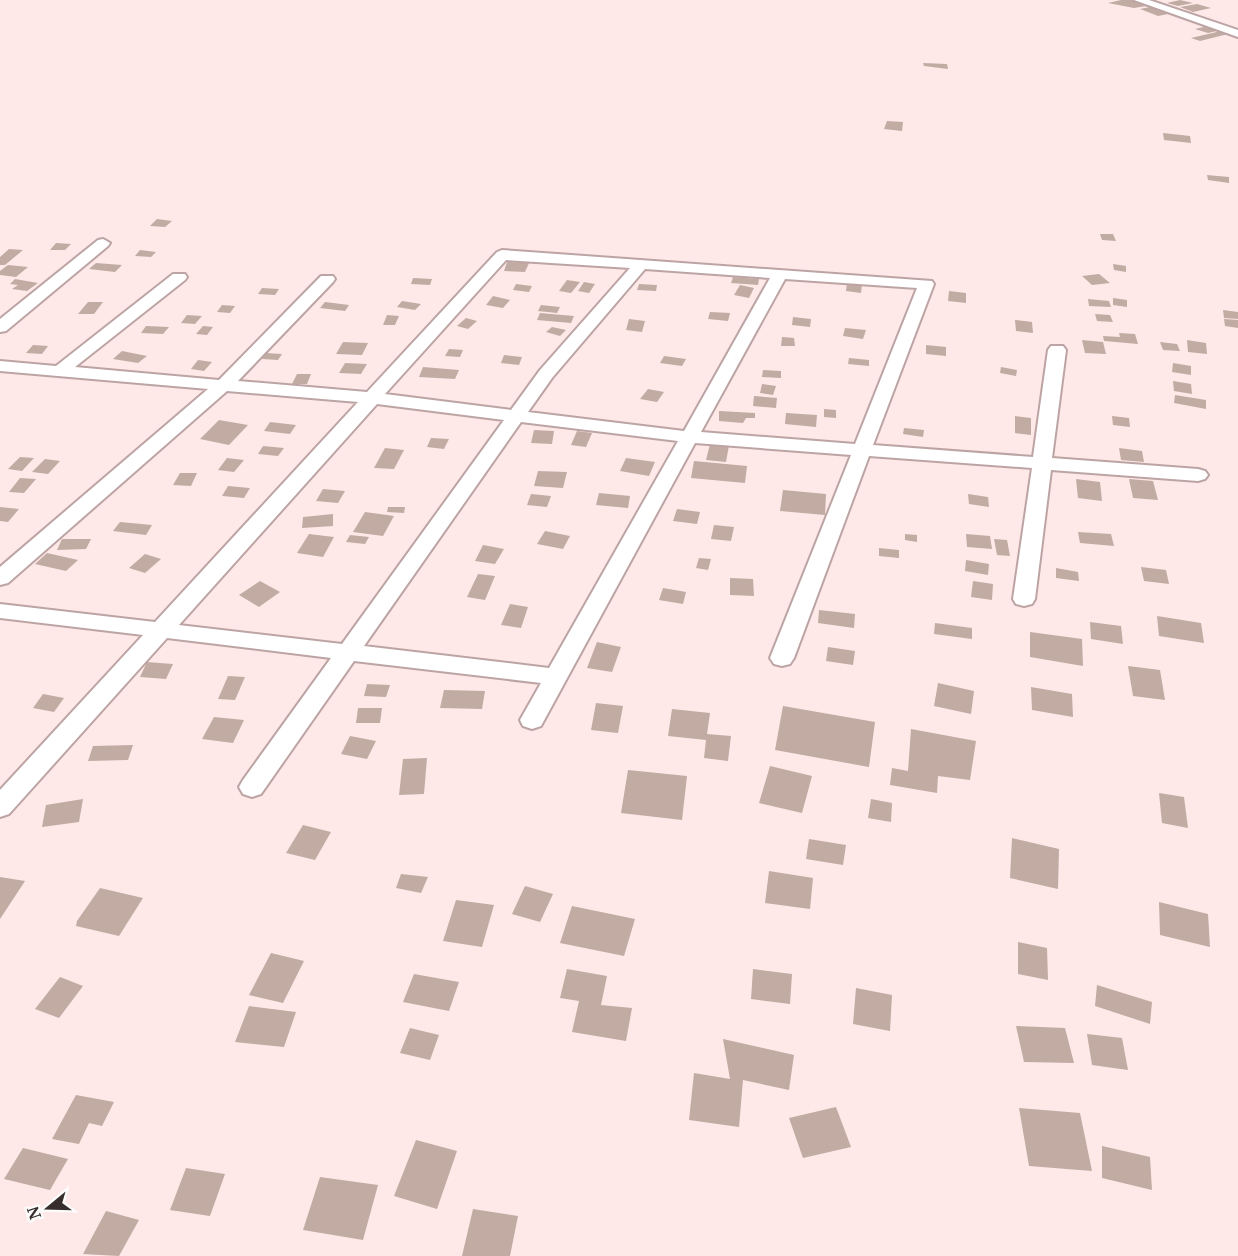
<svg xmlns="http://www.w3.org/2000/svg" width="1238" height="1256" font-family="'Noto Serif',serif">
<style>
.building{fill:#c2aba3}
.lines{fill:none;stroke-linecap:round;stroke-linejoin:round}
.minor-casing{stroke:#bda4a4;stroke-width:4}
.minor{fill:#fff;fill-rule:evenodd}
</style>
<rect width="100%" height="100%" fill="#fee9e8"/>
<g class="building">
<polygon points="1121,0 1138,0 1142,2 1137,3 1146,6 1134,8 1108,3"/>
<polygon points="1180,0 1193,3 1178,6 1167,3"/>
<polygon points="1197,4 1211,8 1193,12 1180,7"/>
<polygon points="1150,7 1168,14 1158,16 1140,9"/>
<polygon points="1208,26 1221,30 1208,33 1195,29"/>
<polygon points="1221,31 1228,34 1200,41 1191,38"/>
<polygon points="923,63 947,64 948,69 924,66"/>
<polygon points="887,121 903,122 902,131 884,129"/>
<polygon points="1163,133 1190,136 1191,143 1164,140"/>
<polygon points="1207,175 1229,177 1229,183 1208,180"/>
<polygon points="157,219 172,221 165,227 150,226"/>
<polygon points="1100,234 1113,234 1116,241 1102,240"/>
<polygon points="56,243 71,244 65,250 50,250"/>
<polygon points="9,249 23,250 5,265 0,265 0,257"/>
<polygon points="140,250 156,252 151,257 135,256"/>
<polygon points="507,262 529,263 525,272 504,271"/>
<polygon points="96,263 122,265 115,272 89,269"/>
<polygon points="1113,264 1126,266 1126,272 1114,270"/>
<polygon points="8,265 28,267 16,277 0,275 0,271"/>
<polygon points="1099,274 1110,283 1092,285 1082,276"/>
<polygon points="733,277 759,279 758,285 731,283"/>
<polygon points="413,278 432,279 430,285 411,284"/>
<polygon points="15,279 38,283 27,291 12,289 18,285 10,284"/>
<polygon points="567,280 580,282 571,293 559,291"/>
<polygon points="584,282 595,284 589,293 578,291"/>
<polygon points="847,283 862,284 861,293 846,291"/>
<polygon points="516,284 532,286 529,292 513,290"/>
<polygon points="639,284 657,285 656,291 637,290"/>
<polygon points="740,285 754,288 749,298 734,295"/>
<polygon points="262,288 279,289 275,295 258,294"/>
<polygon points="949,291 966,293 966,303 948,301"/>
<polygon points="493,296 510,300 503,308 486,305"/>
<polygon points="1113,298 1127,300 1127,307 1113,305"/>
<polygon points="1088,299 1109,301 1111,307 1089,306"/>
<polygon points="402,301 421,304 415,310 397,307"/>
<polygon points="88,302 103,302 94,314 78,314"/>
<polygon points="325,302 349,305 345,311 320,308"/>
<polygon points="222,305 235,306 230,313 217,312"/>
<polygon points="541,305 560,307 557,313 538,311"/>
<polygon points="1223,310 1238,312 1238,319 1224,318"/>
<polygon points="710,312 730,313 728,321 708,319"/>
<polygon points="540,313 574,316 571,323 537,320"/>
<polygon points="1095,314 1110,315 1113,322 1097,321"/>
<polygon points="187,315 202,316 195,324 181,323"/>
<polygon points="387,315 399,316 395,325 383,325"/>
<polygon points="793,317 811,319 810,327 792,325"/>
<polygon points="466,318 477,321 468,329 457,326"/>
<polygon points="629,319 645,321 642,332 626,330"/>
<polygon points="1224,319 1238,320 1238,328 1225,326"/>
<polygon points="1015,320 1032,322 1033,333 1016,331"/>
<polygon points="146,326 169,327 163,334 141,333"/>
<polygon points="203,326 213,327 207,335 196,334"/>
<polygon points="552,327 566,330 560,336 546,332"/>
<polygon points="845,328 866,330 863,339 843,336"/>
<polygon points="1119,333 1135,334 1138,344 1104,341 1103,336 1120,337"/>
<polygon points="782,337 794,338 795,346 781,346"/>
<polygon points="1082,340 1103,342 1106,354 1085,353"/>
<polygon points="1187,340 1206,343 1207,354 1188,352"/>
<polygon points="343,342 368,343 362,355 336,354"/>
<polygon points="1160,342 1177,344 1180,351 1163,350"/>
<polygon points="33,345 48,346 42,354 26,353"/>
<polygon points="926,345 946,347 946,356 926,354"/>
<polygon points="449,349 463,350 460,357 445,356"/>
<polygon points="122,351 147,356 138,363 113,359"/>
<polygon points="266,353 282,354 278,360 262,359"/>
<polygon points="504,355 522,357 519,365 501,363"/>
<polygon points="664,356 686,359 682,366 660,363"/>
<polygon points="849,358 869,360 869,366 848,364"/>
<polygon points="198,360 212,362 204,371 191,369"/>
<polygon points="345,363 367,364 361,374 339,373"/>
<polygon points="1173,363 1191,366 1191,375 1172,372"/>
<polygon points="423,367 459,370 455,379 419,377"/>
<polygon points="1001,367 1017,370 1016,376 1000,373"/>
<polygon points="763,370 781,371 781,378 762,377"/>
<polygon points="297,374 311,374 307,384 292,384"/>
<polygon points="1173,381 1191,384 1192,394 1174,391"/>
<polygon points="762,384 776,386 773,395 760,393"/>
<polygon points="648,389 664,392 657,402 640,399"/>
<polygon points="1175,395 1206,400 1206,409 1174,403"/>
<polygon points="754,396 777,398 776,408 753,406"/>
<polygon points="824,409 836,410 836,418 824,417"/>
<polygon points="719,411 755,413 755,418 746,418 743,423 719,421"/>
<polygon points="786,413 817,415 816,427 785,424"/>
<polygon points="1015,416 1031,418 1031,435 1015,433"/>
<polygon points="1112,416 1129,418 1130,427 1113,425"/>
<polygon points="219,420 248,425 229,445 200,439"/>
<polygon points="270,422 296,425 290,434 264,431"/>
<polygon points="904,428 924,430 923,437 903,434"/>
<polygon points="534,430 554,431 552,444 531,443"/>
<polygon points="577,431 592,433 586,447 571,445"/>
<polygon points="431,438 449,439 444,449 427,447"/>
<polygon points="710,444 729,445 726,462 706,460"/>
<polygon points="263,446 284,448 278,456 258,454"/>
<polygon points="385,448 404,450 394,469 374,468"/>
<polygon points="1119,448 1142,451 1144,462 1121,460"/>
<polygon points="20,457 34,458 22,471 8,469"/>
<polygon points="227,458 244,460 234,472 218,470"/>
<polygon points="626,458 655,462 649,476 620,471"/>
<polygon points="45,459 60,461 48,474 32,472"/>
<polygon points="694,461 747,466 745,483 691,478"/>
<polygon points="538,471 567,472 563,488 534,486"/>
<polygon points="180,473 197,473 191,486 173,485"/>
<polygon points="20,478 36,479 24,493 9,492"/>
<polygon points="1076,479 1100,482 1102,501 1078,498"/>
<polygon points="1129,479 1153,481 1158,500 1133,498"/>
<polygon points="228,486 250,488 244,498 222,496"/>
<polygon points="323,489 345,491 338,503 316,501"/>
<polygon points="783,490 826,494 825,515 780,511"/>
<polygon points="599,493 630,496 628,508 596,505"/>
<polygon points="531,494 551,496 547,507 527,505"/>
<polygon points="968,494 988,497 989,507 969,504"/>
<polygon points="0,507 19,509 8,522 0,521"/>
<polygon points="388,507 405,507 404,513 387,512"/>
<polygon points="677,509 700,512 697,524 673,521"/>
<polygon points="365,512 394,516 383,536 353,532"/>
<polygon points="333,514 333,526 302,528 303,517"/>
<polygon points="120,522 152,525 146,535 113,531"/>
<polygon points="714,525 734,527 731,541 711,539"/>
<polygon points="545,531 570,536 563,549 537,544"/>
<polygon points="1078,532 1111,534 1114,546 1080,543"/>
<polygon points="309,534 334,537 323,557 297,553"/>
<polygon points="905,534 917,535 917,542 905,540"/>
<polygon points="966,534 990,536 992,549 967,547"/>
<polygon points="350,535 369,537 365,544 346,542"/>
<polygon points="62,539 91,539 86,549 57,550"/>
<polygon points="994,539 1007,540 1010,556 997,555"/>
<polygon points="483,545 504,549 495,564 475,561"/>
<polygon points="879,548 899,550 899,558 879,556"/>
<polygon points="47,553 78,560 66,571 35,564"/>
<polygon points="145,554 161,559 145,573 129,568"/>
<polygon points="699,558 711,559 708,570 696,568"/>
<polygon points="966,560 989,564 988,575 965,571"/>
<polygon points="1141,567 1166,570 1169,584 1144,581"/>
<polygon points="1056,568 1078,572 1079,581 1056,578"/>
<polygon points="478,574 495,576 485,600 467,597"/>
<polygon points="730,578 753,579 754,596 730,595"/>
<polygon points="260,581 280,592 259,607 239,595"/>
<polygon points="973,581 993,584 992,600 971,597"/>
<polygon points="663,588 686,592 683,604 659,600"/>
<polygon points="510,604 528,607 521,628 501,625"/>
<polygon points="819,610 855,614 854,628 818,623"/>
<polygon points="1157,616 1201,623 1204,643 1159,636"/>
<polygon points="1090,622 1121,626 1123,644 1091,639"/>
<polygon points="935,623 972,628 972,639 934,634"/>
<polygon points="1030,632 1082,639 1083,666 1030,657"/>
<polygon points="597,642 621,647 612,672 587,668"/>
<polygon points="828,647 855,651 853,665 826,661"/>
<polygon points="147,662 173,664 166,679 140,677"/>
<polygon points="1128,666 1160,670 1165,700 1133,696"/>
<polygon points="228,676 245,677 235,700 218,699"/>
<polygon points="938,683 974,691 971,714 934,706"/>
<polygon points="367,684 390,685 386,697 364,696"/>
<polygon points="1031,687 1072,694 1073,717 1032,710"/>
<polygon points="444,690 485,691 482,709 440,708"/>
<polygon points="43,694 64,698 54,712 33,708"/>
<polygon points="596,703 623,706 618,733 591,730"/>
<polygon points="783,706 875,722 869,767 775,750"/>
<polygon points="358,708 382,708 380,723 356,723"/>
<polygon points="672,709 710,713 707,734 731,736 728,761 704,758 706,740 668,736"/>
<polygon points="214,717 244,720 233,743 202,739"/>
<polygon points="911,729 976,741 970,780 938,776 937,793 890,785 892,768 908,771"/>
<polygon points="350,736 376,741 367,759 341,754"/>
<polygon points="133,745 128,760 88,761 93,746"/>
<polygon points="427,758 424,794 399,795 403,759"/>
<polygon points="770,766 812,776 802,813 759,803"/>
<polygon points="628,770 687,776 682,820 621,813"/>
<polygon points="1159,793 1184,797 1188,828 1162,823"/>
<polygon points="83,799 79,822 42,827 46,805"/>
<polygon points="871,799 892,803 891,822 868,818"/>
<polygon points="303,825 331,832 315,860 286,853"/>
<polygon points="1012,838 1059,849 1058,889 1010,878"/>
<polygon points="809,839 846,845 843,865 806,859"/>
<polygon points="769,871 813,878 810,909 765,903"/>
<polygon points="401,874 428,877 421,893 396,888"/>
<polygon points="0,877 25,881 0,919"/>
<polygon points="525,886 553,894 540,922 512,914"/>
<polygon points="100,888 143,898 119,936 76,926 77,921"/>
<polygon points="456,900 494,905 482,947 443,941"/>
<polygon points="1159,902 1208,914 1210,947 1160,935"/>
<polygon points="572,906 635,919 624,956 560,943"/>
<polygon points="1018,942 1047,948 1048,980 1018,974"/>
<polygon points="271,953 304,961 283,1003 249,995"/>
<polygon points="567,969 607,976 601,1005 632,1008 626,1041 572,1032 579,1001 560,998"/>
<polygon points="753,969 792,974 790,1004 751,999"/>
<polygon points="414,974 459,982 449,1011 403,1002"/>
<polygon points="60,977 83,986 59,1018 35,1009"/>
<polygon points="1097,985 1152,1002 1150,1024 1095,1006"/>
<polygon points="856,988 892,995 890,1031 853,1024"/>
<polygon points="249,1006 296,1012 284,1047 235,1042"/>
<polygon points="1016,1026 1065,1028 1074,1063 1024,1062"/>
<polygon points="410,1028 439,1035 430,1060 400,1053"/>
<polygon points="1087,1034 1122,1038 1128,1070 1092,1065"/>
<polygon points="723,1039 794,1055 789,1090 743,1080 739,1127 689,1120 694,1073 730,1079"/>
<polygon points="76,1095 114,1102 102,1126 89,1123 79,1144 52,1139"/>
<polygon points="836,1107 851,1147 803,1158 789,1118"/>
<polygon points="1019,1108 1080,1113 1092,1171 1029,1166"/>
<polygon points="416,1140 457,1151 437,1209 394,1196"/>
<polygon points="1102,1146 1150,1157 1152,1190 1102,1178"/>
<polygon points="23,1148 68,1159 50,1190 4,1179"/>
<polygon points="186,1168 225,1174 210,1216 170,1210"/>
<polygon points="320,1177 378,1185 363,1240 303,1230"/>
<polygon points="473,1209 518,1216 510,1256 462,1256"/>
<polygon points="106,1211 139,1220 119,1256 83,1254"/>
</g>
<g class="lines">
<g class="minor-casing">
<g id="minor">
<polygon points="1134,0 1149,0 1238,30 1238,37"/>
<polygon points="103,239 110,243 108,246 6,331 0,332 0,319 98,240"/>
<path d="M502,250L932,281L934,284L873,445L1033,457L1048,350L1051,346H1063L1066,350L1052,458L1198,469L1205,471L1208,475L1205,479L1198,481L1051,470L1035,599L1032,604L1024,606L1016,604L1013,599L1032,468L869,456L794,658L790,664L782,666L774,664L770,658L851,455L695,443L541,726L532,729L523,726L520,720L541,683L354,661L261,794L252,797L243,794L239,787L243,780L331,658L167,638L9,814L0,817V790L143,635L0,618V604L155,622L358,402L227,391L8,583L0,585V567L208,389L0,371V361L56,366L173,274H185L187,277L185,280L75,367L219,380L321,276H333L335,279L333,282L238,381L367,392L497,252ZM506,260L630,268L540,370L511,410L385,394ZM645,269L770,278L684,431L528,412L552,378ZM785,279L917,288L855,444L701,432ZM377,404L504,420L342,644L179,625ZM521,422L678,441L549,668L364,646Z"/>
</g>
</g>
<use href="#minor" class="minor"/>
</g>
<g transform="translate(48 1208) rotate(251)" stroke="#fcfcfc" stroke-width="4.5" paint-order="stroke">
<path d="M0-4.5L10 22L0 15L-10 22Z" fill="#372d2d"/>
<text y="-9" font-size="16" font-weight="bold" text-anchor="middle" fill="#372d2d">N</text>
</g>
</svg>
